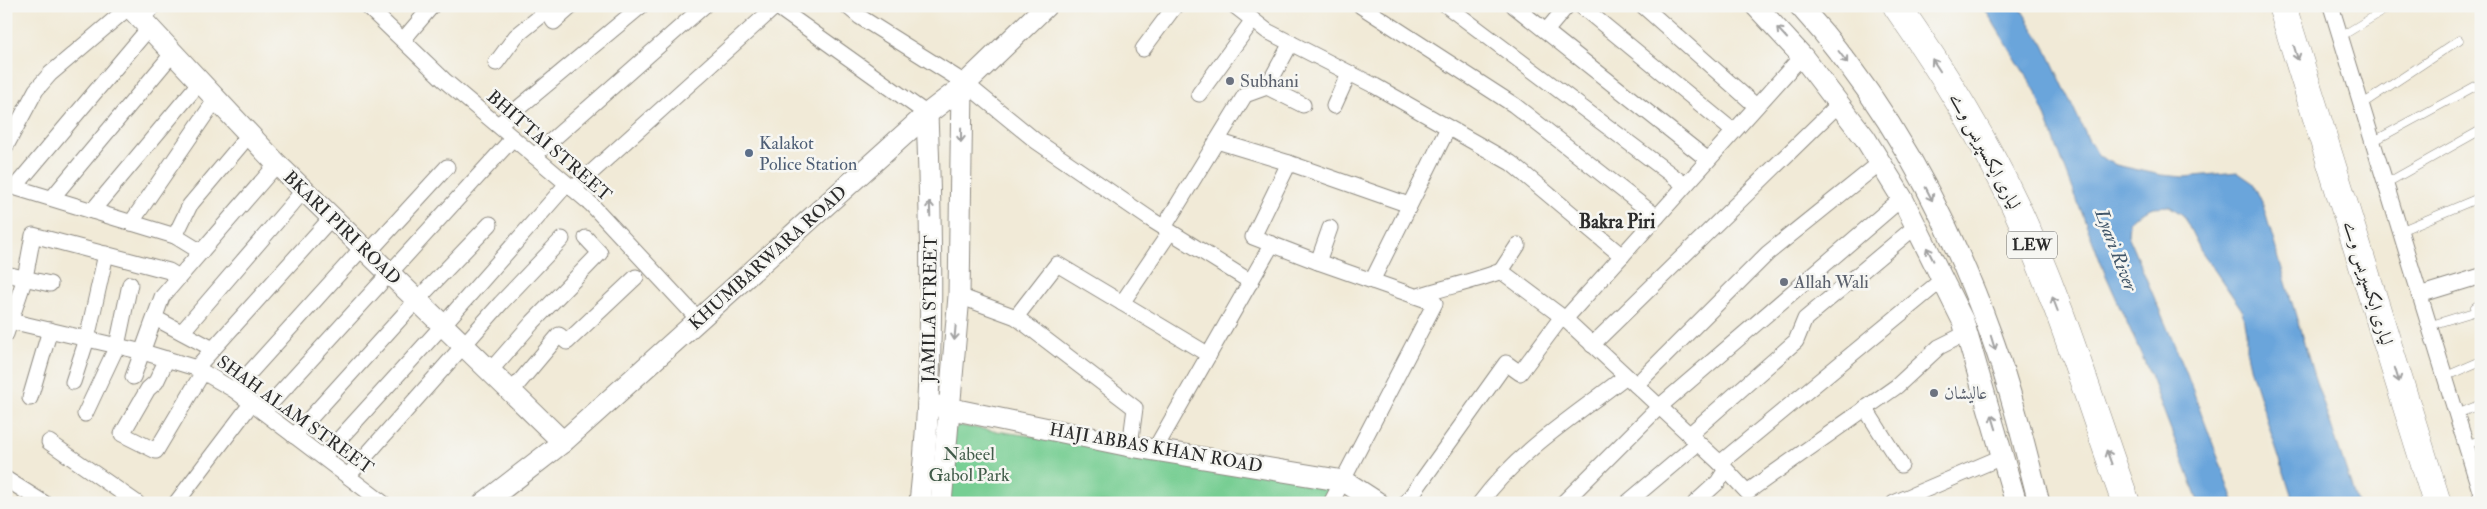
<svg xmlns="http://www.w3.org/2000/svg" width="2487" height="509" font-family="'IM FELL Double Pica',Amiri,serif">
<style>
.green{fill:#77ce93;stroke:#517c5f}
.water{fill:#6ba5db;stroke:#4b6883}
.lines{fill:none;stroke-linecap:round;stroke-linejoin:round}
.lane-casing{stroke:#8e8a81;stroke-width:9}
.street-casing{stroke:#8e8a81;stroke-width:17}
.secondary-casing{stroke:#8e8a81;stroke-width:23}
.highway-casing{stroke:#8e8a81;stroke-width:29}
.lane{stroke:#fff;stroke-width:8}
.street{stroke:#fff;stroke-width:15}
.secondary{stroke:#fff;stroke-width:21}
.highway{stroke:#fff;stroke-width:28}
.oneway{stroke:#a0a0a0}
.worship-dot{fill:#6b7280;stroke:#f6f6f2;stroke-width:2}
.service-dot{fill:#5c6f8a;stroke:#f6f6f2;stroke-width:2}
.labels{text-anchor:middle;dominant-baseline:central;stroke-width:5;stroke-linejoin:round;paint-order:stroke}
.shield{fill:#f6f6f2;stroke:#686867;stroke-width:1}
.shield-label{font-size:16px;font-weight:bold;fill:#2b2b2b}
.worship-label{font-size:18px;fill:#5b616d;stroke:#f6f6f2;text-anchor:start}
.service-label{font-size:18px;fill:#4e5e75;stroke:#f6f6f2;text-anchor:start}
.street-label{font-size:18px;fill:#2b2b2b;stroke:#f6f6f2}
.park-label{font-size:18px;fill:#425c4a;stroke:#f6f6f2}
.neighbourhood-label{font-size:19px;font-weight:bold;fill:#2b2b2b;stroke:#f6f6f2}
.water-label{font-size:19px;font-style:italic;fill:#415669;stroke:#f6f6f2}
</style>
<rect width="100%" height="100%" fill="#f6f6f2"/>
<filter id="ink" filterUnits="userSpaceOnUse"><feTurbulence type="fractalNoise" baseFrequency=".02" numOctaves="2"/><feDisplacementMap in="SourceGraphic" scale="10" xChannelSelector="R" yChannelSelector="G"/><feConvolveMatrix kernelMatrix="1 2 1 2 8 2 1 2 1" color-interpolation-filters="sRGB"/></filter>
<filter id="wash" filterUnits="userSpaceOnUse"><feTurbulence type="fractalNoise" baseFrequency=".0096" numOctaves="4" result="noise"/><feDisplacementMap in="SourceGraphic" scale="20" xChannelSelector="R" yChannelSelector="G"/><feGaussianBlur stdDeviation="1.12" result="paint"/><feColorMatrix in="noise" values="0 0 0 0 0 0 0 0 0 0 0 0 0 0 0 0 0 1.4 0 .05"/><feComposite in="paint" operator="in"/></filter>
<g filter="url(#wash)">
<rect width="100%" height="100%" fill="#f1ead7"/>
<polygon class="green" points="933,422 1344,481 1331,503 929,503"/>
<polygon class="water" points="1983,6 2019,6 2044,45 2088,139 2099,156 2116,165 2161,175 2184,177 2237,172 2253,183 2262,202 2313,373 2357,503 2294,503 2251,371 2246,349 2246,332 2242,310 2200,249 2183,215 2169,206 2154,207 2138,214 2129,222 2128,236 2186,372 2235,503 2199,503 2146,365 2104,271 2036,92"/>
</g>
<g filter="url(#ink)">
<g class="lines">
<g class="lane-casing">
<g id="lane">
<polyline points="144,21 159,6"/>
<polyline points="2340,37 2391,6"/>
<polyline points="2361,105 2459,40"/>
<polyline points="2372,142 2481,83"/>
<polyline points="2385,184 2481,130"/>
<polyline points="2400,231 2481,197"/>
<polyline points="2428,326 2477,311 2475,307 2481,303"/>
<polyline points="2444,377 2481,361"/>
<polyline points="2455,415 2481,404"/>
<polyline points="2464,445 2481,440"/>
</g>
</g>
<g class="street-casing">
<g id="street">
<polyline points="367,6 444,80 591,204 699,320"/>
<polyline points="776,6 927,114"/>
<polyline points="847,6 860,17 965,83 1036,141 1150,219 1251,282"/>
<polyline points="1235,6 1267,31 1375,86 1511,163 1622,256"/>
<polyline points="1361,6 1514,105 1657,217"/>
<polyline points="1447,6 1685,185"/>
<polyline points="1514,6 1708,160"/>
<polyline points="1581,6 1733,131"/>
<polyline points="1643,6 1756,106"/>
<polyline points="2331,6 2481,494"/>
<polyline points="1546,31 1567,6"/>
<polyline points="403,40 432,6"/>
<polyline points="1143,49 1175,6"/>
<polyline points="496,63 516,36 547,11 554,22 572,6"/>
<polyline points="1267,87 1303,105"/>
<polyline points="1199,94 1253,20"/>
<polyline points="1334,106 1349,73"/>
<polyline points="498,125 641,6"/>
<polyline points="1217,141 1289,163 1409,205"/>
<polyline points="6,146 36,90 50,74 129,7"/>
<polyline points="534,156 704,6"/>
<polyline points="1289,163 1253,237 1318,262 1435,303 1331,503"/>
<polyline points="7,185 175,236 201,252"/>
<polyline points="15,187 149,28"/>
<polyline points="573,189 776,6"/>
<polyline points="52,198 173,53"/>
<polyline points="92,211 200,82"/>
<polyline points="131,223 216,99"/>
<polyline points="1164,227 1245,95 1267,87 1291,43"/>
<polyline points="175,236 190,205 249,135"/>
<polyline points="368,253 447,167"/>
<polyline points="1318,262 1330,228"/>
<polyline points="1501,271 1518,245"/>
<polyline points="6,274 50,284"/>
<polyline points="1372,281 1448,128"/>
<polyline points="2419,295 2481,276"/>
<polyline points="959,296 1016,317 1135,408 1130,446"/>
<path d="M1418,296C1445,287 1473,282 1501,271L1565,319L1720,463L1747,492L1897,386L1939,347L1967,333"/>
<polyline points="1122,303 1170,232"/>
<polyline points="1016,317 1057,264 1209,355"/>
<polyline points="155,318 213,349"/>
<polyline points="1565,319 1802,56"/>
<polyline points="6,320 143,352 196,368 234,390 383,503"/>
<polyline points="182,332 304,190"/>
<polyline points="6,334 25,278 33,235 169,271 179,277"/>
<polyline points="1592,345 1839,104"/>
<polyline points="167,359 156,382 148,389 122,434 156,451 203,372"/>
<polyline points="196,368 332,217"/>
<polyline points="490,371 533,322 600,253 586,238"/>
<polyline points="133,377 162,297 277,164"/>
<polyline points="73,382 87,339 106,254"/>
<polyline points="1636,385 1768,253 1881,162"/>
<polyline points="234,390 363,247"/>
<polyline points="511,392 559,335 567,342 636,277"/>
<polyline points="30,398 50,330"/>
<polyline points="1865,408 1901,465"/>
<polyline points="263,412 513,138"/>
<polyline points="85,414 117,346 130,284"/>
<polyline points="1689,435 1796,341 1805,319 1916,226"/>
<polyline points="294,436 417,300 490,224"/>
<polyline points="49,442 137,503"/>
<polyline points="1155,449 1272,244"/>
<polyline points="323,457 443,325 567,184"/>
<polyline points="1720,463 1943,279"/>
<polyline points="348,476 501,303 562,239"/>
<polyline points="6,479 44,503"/>
<polyline points="176,503 251,404"/>
<polyline points="1406,503 1506,363 1520,373 1561,318"/>
<path d="M1480,503C1518,451 1576,415 1626,376"/>
<polyline points="1563,503 1659,407 1902,198"/>
<polyline points="1627,503 1698,443"/>
<polyline points="1695,503 1718,482 1725,471"/>
<polyline points="1894,503 2004,456"/>
</g>
</g>
<g class="secondary-casing">
<g id="secondary">
<polyline points="129,6 277,164 563,442"/>
<polyline points="1756,6 1802,56 1865,138 1902,198 1963,321 2016,503"/>
<path d="M1800,6C1886,100 1948,216 1991,335C2011,390 2025,447 2039,503"/>
<polyline points="928,404 1130,446 1344,481 1378,503"/>
<polyline points="484,503 563,442 927,114 962,87 1046,6"/>
<path d="M920,503C934,373 932,244 927,114"/>
<polyline points="941,503 959,296 962,87"/>
</g>
</g>
<g class="highway-casing">
<g id="highway">
<path d="M1897,6C1941,69 1982,135 2015,205C2060,301 2090,403 2126,503"/>
<polyline points="2282,6 2437,503"/>
</g>
</g>
<use href="#lane" class="lane"/>
<use href="#street" class="street"/>
<use href="#secondary" class="secondary"/>
<use href="#highway" class="highway"/>
</g>
<defs><path id="oneway-shaft" d="M-6 0H5M1.5-3L5.5 0L1.5 3" fill="none" stroke-width="1.6" stroke-linecap="round" stroke-linejoin="round" transform="scale(1.25)"/></defs>
<g class="oneway">
<use href="#oneway-shaft" transform="translate(1782 33) rotate(-133)"/>
<use href="#oneway-shaft" transform="translate(2296 53) rotate(73)"/>
<use href="#oneway-shaft" transform="translate(1843 57) rotate(53)"/>
<use href="#oneway-shaft" transform="translate(1936 65) rotate(-123)"/>
<use href="#oneway-shaft" transform="translate(961 135) rotate(91)"/>
<use href="#oneway-shaft" transform="translate(1929 194) rotate(63)"/>
<use href="#oneway-shaft" transform="translate(930 209) rotate(-92)"/>
<use href="#oneway-shaft" transform="translate(1930 254) rotate(-117)"/>
<use href="#oneway-shaft" transform="translate(2055 304) rotate(-111)"/>
<use href="#oneway-shaft" transform="translate(955 333) rotate(95)"/>
<use href="#oneway-shaft" transform="translate(1993 343) rotate(73)"/>
<use href="#oneway-shaft" transform="translate(2397 375) rotate(73)"/>
<use href="#oneway-shaft" transform="translate(1994 422) rotate(-107)"/>
<use href="#oneway-shaft" transform="translate(2109 457) rotate(-110)"/>
</g>
</g>
<g class="worship-dot">
<circle cx="1230" cy="81" r="5"/>
<circle cx="1784" cy="282" r="5"/>
<circle cx="1934" cy="393" r="5"/>
</g>
<circle class="service-dot" cx="749" cy="153" r="5"/>
<g class="labels">
<rect class="shield" x="2007" y="231.5" width="50" height="27" rx="4"/>
<g class="shield-label">
<text x="2032" y="245">LEW</text>
</g>
<g class="worship-label">
<text x="1240" y="81">Subhani</text>
<text x="1794" y="282">Allah Wali</text>
<text x="1944" y="393">عالیشان</text>
</g>
<g class="service-label">
<text x="759" y="143">Kalakot<tspan x="759" dy="21">Police Station</tspan></text>
</g>
<g class="street-label">
<text transform="translate(549 146) rotate(41)">BHITTAI STREET</text>
<text transform="translate(1985 151) rotate(62)">لیاری ایکسپریس وے</text>
<text transform="translate(342 228) rotate(44)">BKARI PIRI ROAD</text>
<text transform="translate(768 258) rotate(-42)">KHUMBARWARA ROAD</text>
<text transform="translate(2368 283) rotate(73)">لیاری ایکسپریس وے</text>
<text transform="translate(930 309) rotate(-89)">JAMILA STREET</text>
<text transform="translate(295 415) rotate(36)">SHAH ALAM STREET</text>
<text transform="translate(1156 448) rotate(10)">HAJI ABBAS KHAN ROAD</text>
</g>
<g class="park-label">
<text x="969" y="454">Nabeel<tspan x="969" dy="21">Gabol Park</tspan></text>
</g>
<g class="neighbourhood-label">
<text x="1617" y="222">Bakra Piri</text>
</g>
<g class="water-label">
<text transform="translate(2116 250) rotate(69)">Lyari River</text>
</g>
</g>
<rect width="2487" height="509" fill="none" stroke="#f6f6f2" stroke-width="25"/>
</svg>
